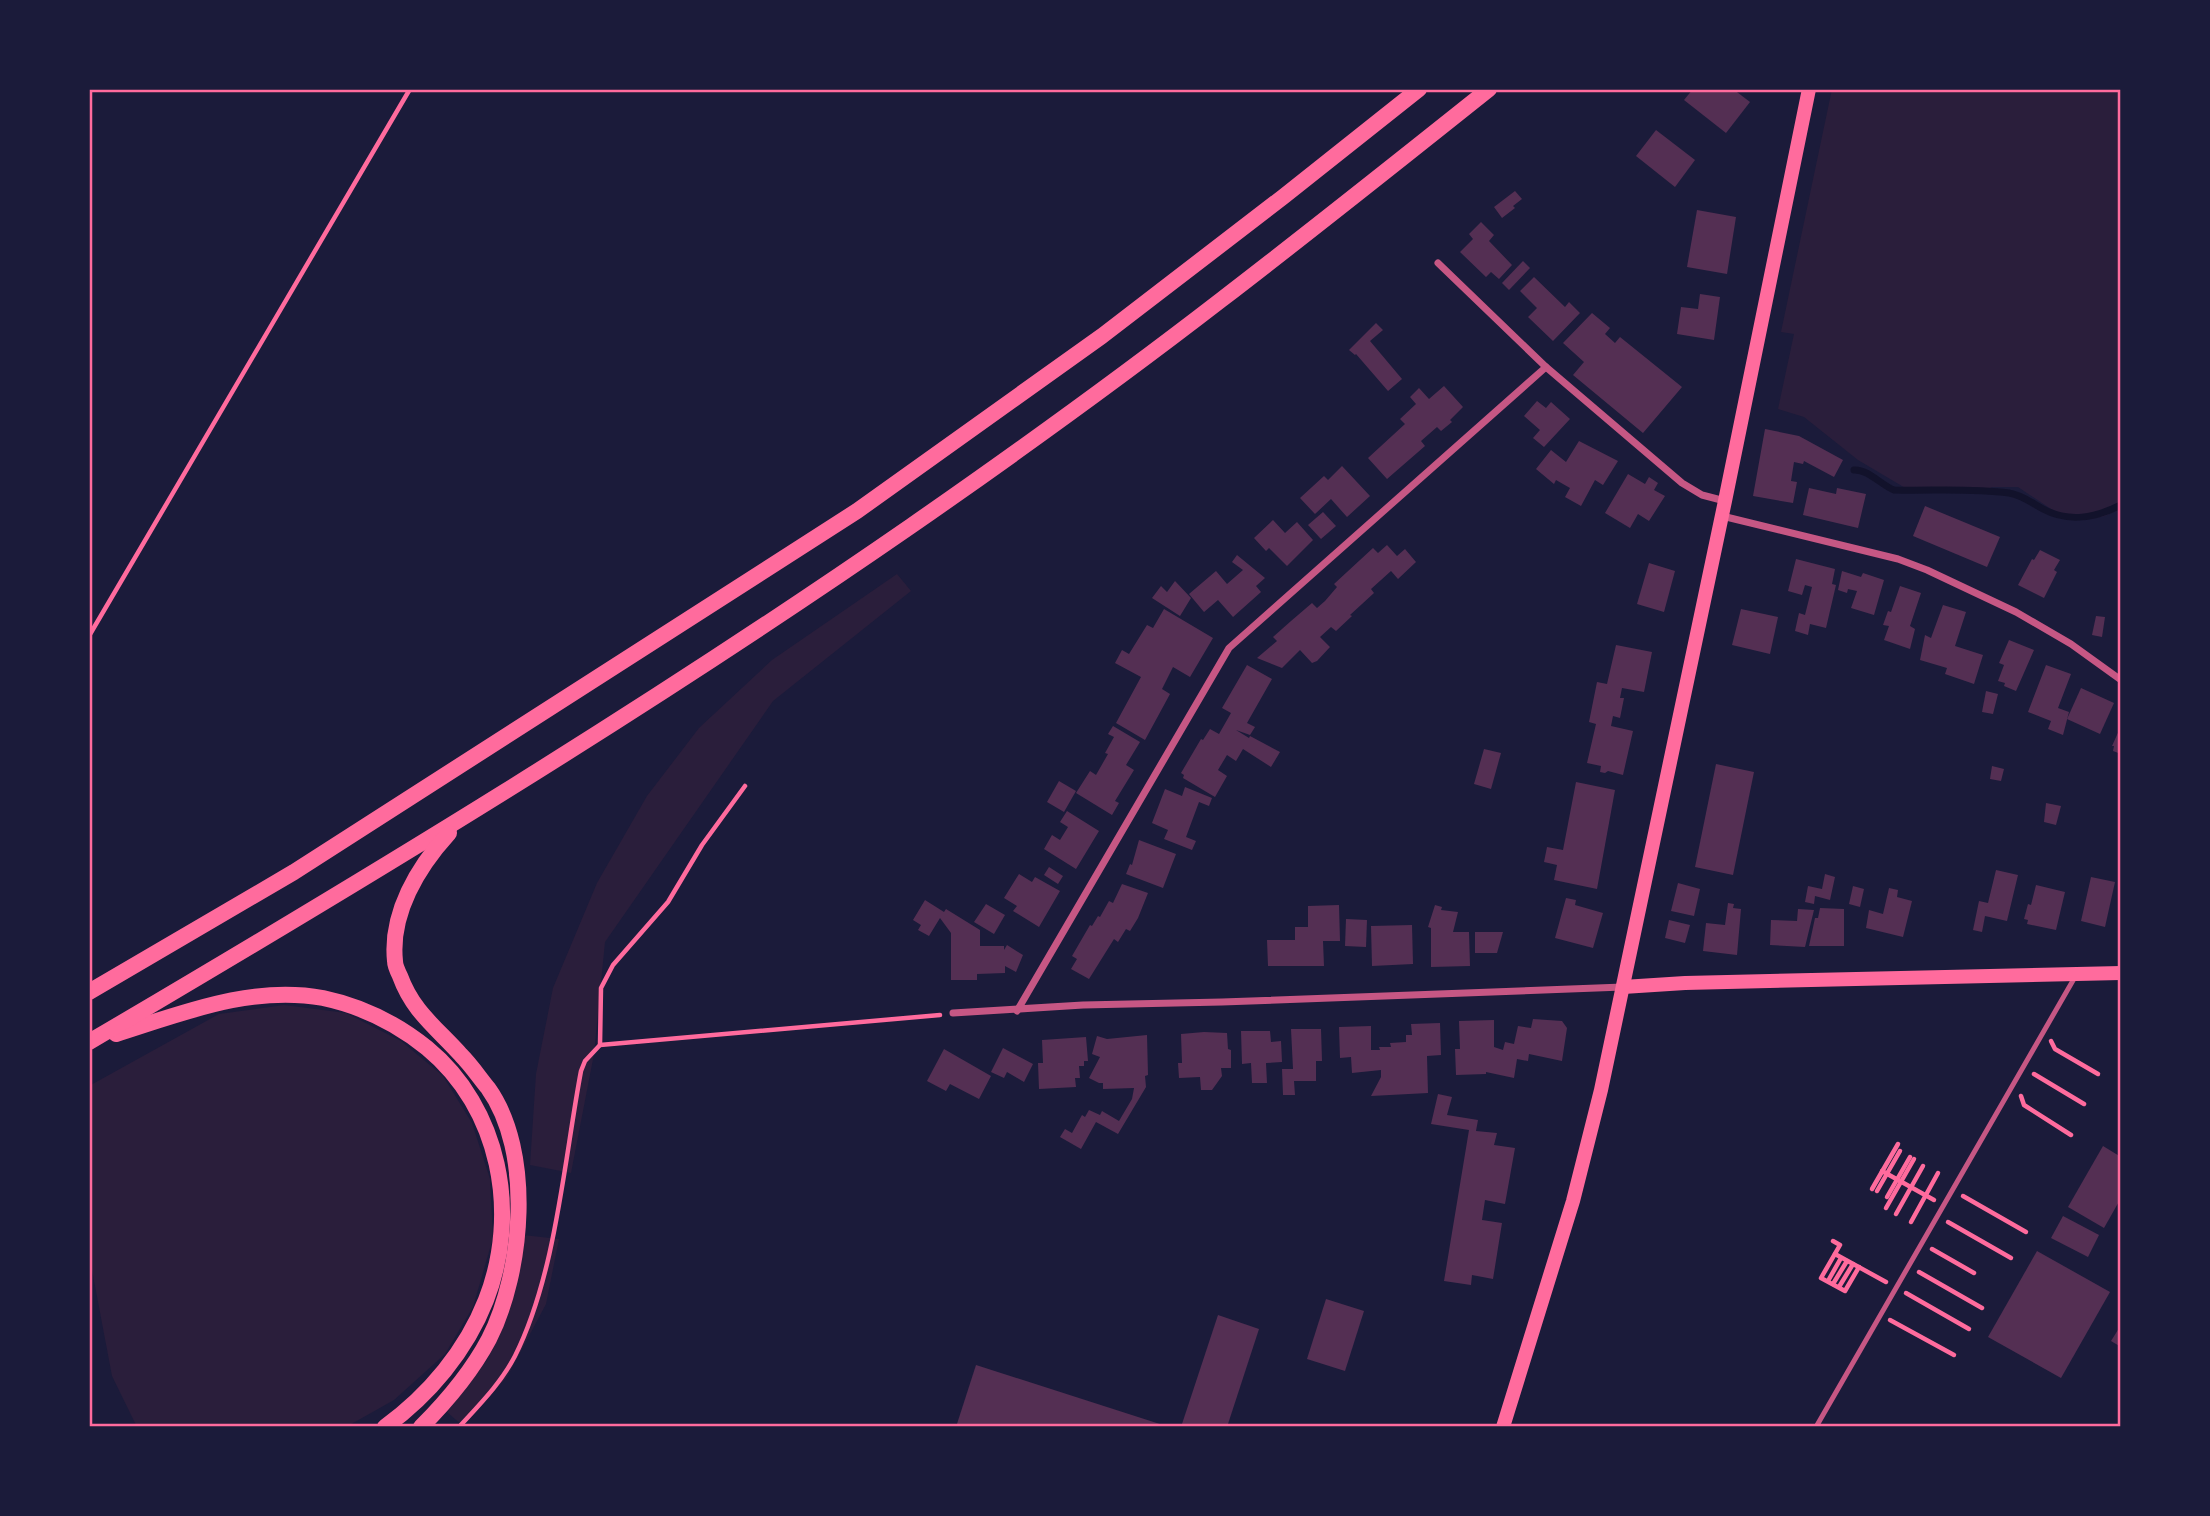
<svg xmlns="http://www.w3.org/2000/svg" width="2210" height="1516" font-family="'Crimson Pro',serif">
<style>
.green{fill:#2a1e3b}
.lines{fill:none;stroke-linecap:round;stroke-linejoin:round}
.stream{stroke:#12122b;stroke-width:7}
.building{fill:#542f53}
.path{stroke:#ff6b9d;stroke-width:4.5}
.service{stroke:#c65784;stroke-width:5}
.minor{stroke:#c65784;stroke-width:7}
.secondary{stroke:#ff6b9d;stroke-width:14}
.trunk{stroke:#ff6b9d;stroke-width:16}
.neatline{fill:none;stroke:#ff6b9d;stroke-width:2.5}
</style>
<rect width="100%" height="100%" fill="#1b1b3a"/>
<g class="green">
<polygon points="1832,89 2121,89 2121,509 2105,516 2084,520 2060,515 2018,487 1992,487 1980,493 1907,489 1858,460 1804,417 1778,409 1794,334 1781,332"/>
<polygon points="897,574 911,591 773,701 605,942 594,1054 571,1173 530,1165 536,1074 553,988 597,883 647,796 699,728 772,660"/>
<polygon points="284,1005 346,1013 401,1041 443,1076 472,1123 490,1179 493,1238 473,1307 445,1354 394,1400 346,1427 137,1427 112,1376 89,1254 89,1086 219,1014"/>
<polygon points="523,1235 559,1239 546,1304 507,1377 463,1426 447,1412 487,1360 512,1300"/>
</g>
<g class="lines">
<path class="stream" d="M1854,470C1868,469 1881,485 1894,490C1933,491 1971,488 2009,493C2022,495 2032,503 2043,509C2069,523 2095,518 2121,505"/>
</g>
<g class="building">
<polygon points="1693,89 1733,89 1750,102 1726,133 1684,100"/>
<polygon points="1656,130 1695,160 1675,187 1636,156"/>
<polygon points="1515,191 1522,199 1513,206 1515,208 1502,218 1494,207"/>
<polygon points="1697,210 1736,217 1727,274 1687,267"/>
<polygon points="1481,222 1494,235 1489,241 1512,265 1499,279 1491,272 1486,277 1460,252 1473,239 1469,234"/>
<polygon points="1523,261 1530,268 1509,290 1502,283"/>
<polygon points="1534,277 1565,307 1569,302 1580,313 1553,341 1528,317 1537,308 1520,291"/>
<polygon points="1700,294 1720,297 1714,340 1677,334 1681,307 1698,309"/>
<polygon points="1592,313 1610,328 1605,334 1615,343 1620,337 1682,387 1643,433 1573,375 1584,362 1563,343"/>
<polygon points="1376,323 1383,330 1370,341 1402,379 1388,391 1356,354 1355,355 1349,350"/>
<polygon points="1444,386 1463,407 1450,420 1452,422 1441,431 1437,427 1421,441 1425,446 1387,479 1368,458 1405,424 1400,419 1416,404 1410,397 1419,388 1429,399"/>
<polygon points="1537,401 1546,408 1551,402 1570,419 1544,447 1533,438 1540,430 1524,416"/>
<polygon points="1765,429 1799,436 1843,460 1834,477 1804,461 1803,464 1794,462 1791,481 1797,482 1793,503 1753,496"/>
<polygon points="1579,441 1618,461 1603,485 1595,480 1581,506 1565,497 1570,488 1556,480 1554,484 1536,469 1551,450 1566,462"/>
<polygon points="1342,466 1370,496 1347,517 1331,499 1315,514 1300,498 1324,476 1328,480"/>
<polygon points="1628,474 1645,484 1649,477 1658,483 1654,490 1665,496 1649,521 1638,514 1630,528 1605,513"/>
<polygon points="1809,488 1836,494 1837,488 1866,494 1858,528 1803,515"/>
<polygon points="1925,506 2000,537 1987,567 1913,536"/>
<polygon points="1323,512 1336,526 1321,539 1308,525"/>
<polygon points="1273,520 1285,533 1297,522 1313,540 1287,566 1269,548 1266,551 1254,538"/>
<polygon points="1387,545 1397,556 1405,549 1416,562 1398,579 1391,571 1371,589 1374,593 1350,615 1352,616 1336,631 1331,627 1320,637 1330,647 1317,661 1312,663 1300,650 1282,668 1257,658 1277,641 1273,637 1291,621 1312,603 1317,608 1325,601 1337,587 1334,584 1373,548 1378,553"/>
<polygon points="2040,550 2060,560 2054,570 2057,572 2044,598 2018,585 2032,559 2034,560"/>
<polygon points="1237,555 1265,578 1256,586 1261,592 1233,617 1218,600 1204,612 1189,594 1216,571 1227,584 1243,570 1232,562"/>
<polygon points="1796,559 1835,569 1832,584 1836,585 1826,628 1810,624 1808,635 1795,631 1799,613 1805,615 1812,587 1805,585 1802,595 1788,591"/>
<polygon points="1649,563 1675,571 1664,612 1637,604"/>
<polygon points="1842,571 1861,577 1863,573 1884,580 1874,615 1851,608 1857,591 1848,589 1847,593 1838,590"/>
<polygon points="1175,581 1191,598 1180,616 1152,598 1161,586 1167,592"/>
<polygon points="1900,586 1921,593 1910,626 1915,629 1910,649 1884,640 1889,626 1883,625 1888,611 1891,612"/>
<polygon points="1943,605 1966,612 1955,646 1983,655 1974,684 1945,674 1947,668 1920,660 1925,635 1931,638"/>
<polygon points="1164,609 1213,638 1190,677 1173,667 1162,689 1170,694 1145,740 1116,723 1141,677 1115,663 1122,650 1129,654 1147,625 1153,628"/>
<polygon points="1741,609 1778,617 1770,654 1732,645"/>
<polygon points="2096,616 2105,617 2102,637 2092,635"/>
<polygon points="2009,640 2034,650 2016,691 2004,686 2005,683 1998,681 2004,665 1999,663"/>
<polygon points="1616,645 1652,652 1644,692 1622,688 1620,698 1624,698 1620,718 1613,716 1611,726 1633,731 1623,775 1608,771 1605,773 1600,772 1601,766 1587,763 1596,724 1589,722 1597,682 1607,684"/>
<polygon points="1247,665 1272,679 1247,723 1255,727 1250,735 1236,730 1249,738 1250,736 1280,752 1271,767 1243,749 1236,761 1227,755 1218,770 1227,776 1215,797 1183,778 1184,775 1181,773 1201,739 1203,740 1210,729 1219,734 1231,713 1222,708"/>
<polygon points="2046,665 2071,674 2058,708 2069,712 2063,735 2048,729 2051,721 2028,712"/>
<polygon points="2081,688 2114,703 2100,734 2067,719"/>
<polygon points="1986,691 1998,694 1993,714 1982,712"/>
<polygon points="1113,726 1140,742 1126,765 1134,770 1115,801 1119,803 1112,815 1076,793 1090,771 1096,775 1108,754 1105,753 1114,737 1108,734"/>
<polygon points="2121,726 2121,754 2113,751 2114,746 2112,746"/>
<polygon points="1484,749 1501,753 1491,789 1474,784"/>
<polygon points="1716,764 1754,772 1733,875 1695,867"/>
<polygon points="1992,766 2004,769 2001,781 1990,779"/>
<polygon points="1059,781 1076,791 1064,812 1047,802"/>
<polygon points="1576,782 1615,790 1597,889 1554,880 1557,865 1544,862 1547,847 1563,850"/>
<polygon points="1185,787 1212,798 1209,806 1199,802 1186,837 1196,841 1192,850 1164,839 1168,830 1152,823 1165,789 1182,796"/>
<polygon points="2046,803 2061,806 2056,825 2044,822"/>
<polygon points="1067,811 1099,831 1076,869 1044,849 1052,835 1060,840 1068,827 1060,822"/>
<polygon points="1139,840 1176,854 1163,888 1126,874 1130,864 1132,865"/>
<polygon points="1049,867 1063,876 1058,884 1044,875"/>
<polygon points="1996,870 2018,875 2007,921 1985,916 1982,932 1973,930 1979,901 1988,903"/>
<polygon points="1019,874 1032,882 1035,877 1060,891 1039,927 1013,911 1017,906 1004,898"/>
<polygon points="1825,874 1835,877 1830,900 1815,896 1814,904 1805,902 1808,886 1822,889"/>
<polygon points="2091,877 2115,882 2105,927 2081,921"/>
<polygon points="1678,883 1700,889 1694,916 1671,911"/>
<polygon points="1122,884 1148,893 1138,918 1130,931 1126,929 1118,942 1114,939 1089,979 1071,969 1077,959 1072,956 1090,925 1092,926 1098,916 1100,917 1109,901 1113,903"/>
<polygon points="2036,885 2065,892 2056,930 2027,924 2028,920 2024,919 2028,904 2031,905"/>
<polygon points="1853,886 1864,889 1860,907 1849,904"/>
<polygon points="1889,888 1898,890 1897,897 1912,901 1903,937 1866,928 1869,910 1883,914"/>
<polygon points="1566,898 1576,900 1575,905 1603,913 1593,948 1555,938"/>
<polygon points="925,900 944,912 946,909 980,930 980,946 1004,946 1004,950 1007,945 1023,955 1016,972 1005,966 1005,973 977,974 977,980 951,980 951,933 940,918 929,936 918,930 921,925 913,920"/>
<polygon points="1728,903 1734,904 1733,908 1741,909 1737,955 1703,951 1706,923 1725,925"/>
<polygon points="986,904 1005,915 994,934 974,922"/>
<polygon points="1339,905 1340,941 1323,941 1324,966 1268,966 1267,940 1295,940 1295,927 1308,927 1308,906"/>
<polygon points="1435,905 1442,907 1441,910 1458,912 1453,932 1469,932 1470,966 1431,967 1431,928 1428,927"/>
<polygon points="1820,908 1844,909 1844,946 1809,946 1815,918 1818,918"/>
<polygon points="1798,909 1814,910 1805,947 1770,945 1771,920 1797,921"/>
<polygon points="1346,919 1367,920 1366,947 1345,946"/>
<polygon points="1669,920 1690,925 1685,943 1665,938"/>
<polygon points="1412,925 1413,964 1372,966 1371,926"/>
<polygon points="1475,932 1503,932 1497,953 1475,953"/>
<polygon points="1533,1019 1562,1021 1567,1028 1562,1061 1529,1054 1528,1061 1517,1059 1514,1078 1486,1072 1486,1074 1456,1075 1455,1049 1460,1049 1459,1021 1494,1020 1494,1047 1503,1050 1505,1042 1514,1044 1518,1026 1531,1028"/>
<polygon points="1440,1023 1441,1055 1427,1056 1428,1093 1371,1096 1381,1077 1381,1070 1352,1073 1351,1057 1340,1058 1339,1027 1371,1026 1371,1050 1380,1050 1379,1047 1391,1047 1390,1043 1406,1042 1406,1035 1412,1035 1411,1024"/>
<polygon points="1291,1029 1321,1029 1322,1061 1316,1061 1316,1081 1294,1081 1295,1095 1283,1095 1282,1069 1293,1069"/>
<polygon points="1241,1031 1270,1031 1271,1042 1281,1041 1282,1062 1266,1063 1267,1083 1252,1083 1251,1063 1242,1064"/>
<polygon points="1204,1032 1227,1033 1228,1049 1231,1050 1231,1068 1221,1068 1222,1076 1212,1090 1201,1090 1200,1077 1179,1078 1178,1063 1182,1063 1181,1034"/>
<polygon points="1147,1035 1148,1075 1145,1076 1146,1087 1118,1134 1096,1122 1081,1149 1060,1137 1065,1129 1072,1133 1082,1115 1085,1117 1089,1110 1100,1115 1102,1111 1119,1121 1132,1099 1134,1088 1103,1089 1103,1083 1099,1083 1089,1078 1100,1057 1092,1054 1097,1036 1107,1039"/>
<polygon points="1086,1037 1088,1061 1084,1061 1084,1066 1079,1066 1080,1078 1075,1078 1076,1087 1039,1089 1038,1063 1043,1063 1042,1040"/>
<polygon points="1003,1048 1033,1064 1024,1082 1007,1072 1004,1078 991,1072"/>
<polygon points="944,1049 991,1076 979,1099 950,1084 946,1091 927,1081"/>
<polygon points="1438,1094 1452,1097 1447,1115 1478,1120 1476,1131 1497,1133 1494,1145 1515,1148 1505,1204 1485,1200 1482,1220 1502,1223 1493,1279 1472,1275 1471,1285 1444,1281 1469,1130 1431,1124"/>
<polygon points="2103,1146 2121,1157 2121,1198 2104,1228 2068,1207"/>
<polygon points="2063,1216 2099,1235 2088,1257 2051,1238"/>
<polygon points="2037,1251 2110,1292 2061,1378 1988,1337"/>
<polygon points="1326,1299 1364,1311 1345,1371 1307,1359"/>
<polygon points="1218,1315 1259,1329 1227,1427 1181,1427"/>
<polygon points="2121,1325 2121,1347 2111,1341"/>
<polygon points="976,1365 1166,1426 1166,1427 956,1427"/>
</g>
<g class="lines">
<g class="path">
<polyline points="89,636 410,89"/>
<polyline points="2051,1041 2055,1049 2098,1074"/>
<polyline points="600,1045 940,1015"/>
<polyline points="2034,1074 2084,1104"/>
<polyline points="2021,1096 2024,1105 2071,1135"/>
<polyline points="1882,1171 1934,1200"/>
<polyline points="1872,1189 1898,1144"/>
<polyline points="1877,1191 1900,1151"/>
<polyline points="1963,1196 2026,1232"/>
<polyline points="1887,1197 1910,1157"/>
<polyline points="1886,1208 1914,1159"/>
<polyline points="1896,1214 1923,1166"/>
<polyline points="1911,1222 1938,1173"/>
<polyline points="1948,1222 2011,1258"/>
<polyline points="1833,1241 1840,1245 1821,1278 1845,1291 1859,1267"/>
<polyline points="1932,1249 1974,1273"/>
<polyline points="1835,1254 1886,1282"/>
<polyline points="1919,1272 1982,1308"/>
<polyline points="1828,1281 1841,1258"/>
<polyline points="1833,1284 1847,1261"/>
<polyline points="1839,1287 1853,1264"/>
<polyline points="1906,1293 1969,1329"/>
<polyline points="1890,1320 1954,1355"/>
<path d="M459,1427C480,1404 501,1383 515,1356C556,1274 564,1161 581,1071L585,1061L600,1045L601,988L613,965L668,902L702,845L745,786"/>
</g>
<polyline class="service" points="1816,1427 2075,977"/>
<g class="minor">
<polyline points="1438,263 1546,367 1682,483 1702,495 1725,501"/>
<polyline points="1722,516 1898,559 1927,570 2016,612 2071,644 2121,680"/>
<polyline points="1017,1011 1229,648 1546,367"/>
<polyline points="953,1013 1083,1005 1222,1002 1623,987"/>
</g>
<g class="secondary">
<polyline points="1623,987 1685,983 2121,973"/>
<polyline points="1503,1427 1573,1201 1601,1090 1725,501 1809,89"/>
</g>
<g class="trunk">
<polyline points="89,992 294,872 857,511 1102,336 1283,197 1419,89"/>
<path d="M116,1034C183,1013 251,985 323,998C361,1006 396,1023 427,1048C500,1108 520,1213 486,1300C466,1351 429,1395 385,1427"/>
<path d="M89,1042C368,878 645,710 911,526C1016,453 1120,378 1221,300C1311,231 1400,160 1489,89"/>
<path d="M421,1427C448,1400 471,1373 489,1339C523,1272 534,1152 488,1088C479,1077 471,1065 461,1055C437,1028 413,1012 400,976C398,972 395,966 395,961C390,913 418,867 449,833"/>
</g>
</g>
<rect width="2210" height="1516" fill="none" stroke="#1b1b3a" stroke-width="182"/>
<rect x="91" y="91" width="2028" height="1334" class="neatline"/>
</svg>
